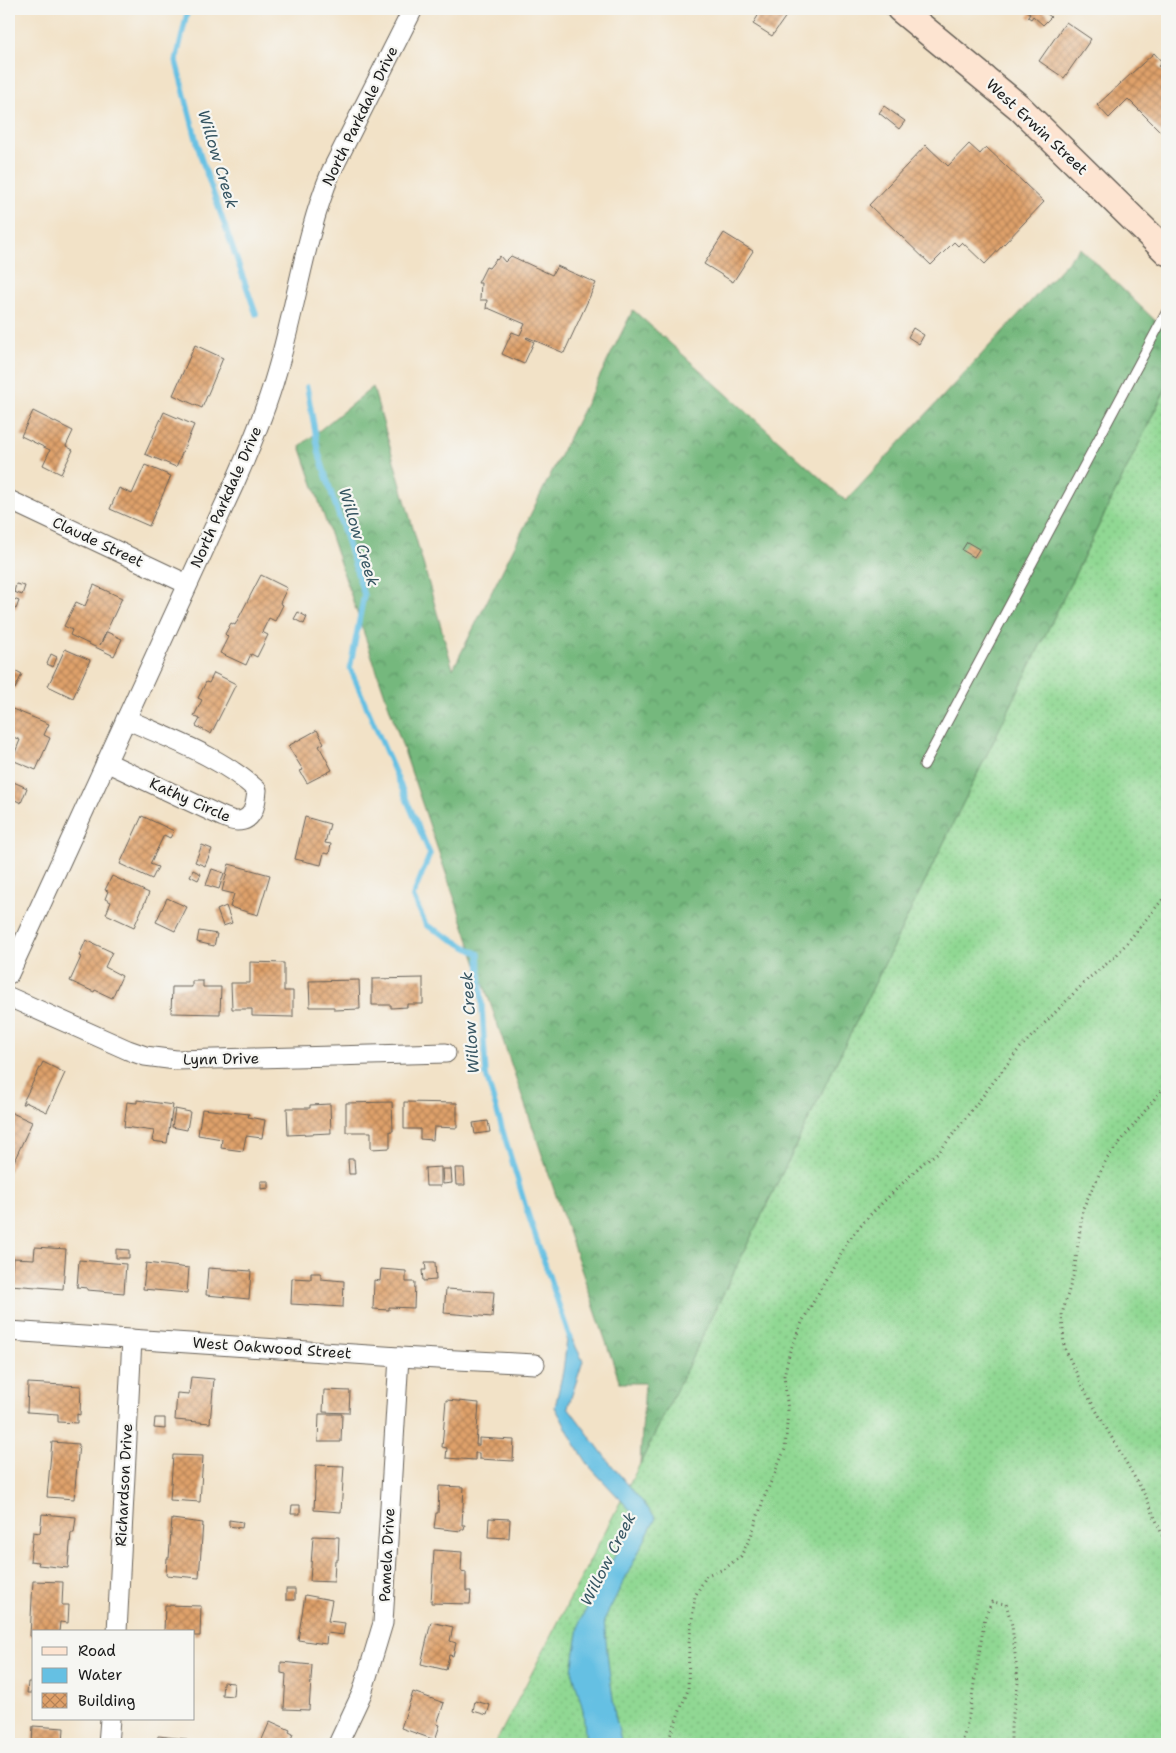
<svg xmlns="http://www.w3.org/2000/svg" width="1176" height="1753" font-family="'Shantell Sans',sans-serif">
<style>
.grass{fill:url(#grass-dots);stroke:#567a58}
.forest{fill:url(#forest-crowns);stroke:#486a4c}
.water{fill:#65c0e3;stroke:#406e80}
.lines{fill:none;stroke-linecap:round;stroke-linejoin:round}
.stream{stroke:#65c0e3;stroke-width:5.5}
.building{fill:url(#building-cross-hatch)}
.lane-casing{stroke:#676158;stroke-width:11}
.street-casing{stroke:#676158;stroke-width:21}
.secondary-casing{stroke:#676158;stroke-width:29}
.path{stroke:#676158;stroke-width:3;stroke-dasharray:1 4;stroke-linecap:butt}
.lane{stroke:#fff;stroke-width:9}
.street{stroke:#fff;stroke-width:19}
.secondary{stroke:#fde4d1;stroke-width:26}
.labels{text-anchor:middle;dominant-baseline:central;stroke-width:4.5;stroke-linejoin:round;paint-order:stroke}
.street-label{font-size:15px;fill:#1c1c1c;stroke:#f6f6f2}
.water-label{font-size:16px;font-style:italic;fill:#365562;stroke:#f6f6f2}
</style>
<defs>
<pattern id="grass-dots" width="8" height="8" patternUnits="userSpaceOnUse" patternTransform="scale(1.25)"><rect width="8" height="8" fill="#90d893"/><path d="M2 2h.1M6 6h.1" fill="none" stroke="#7cb97e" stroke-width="1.8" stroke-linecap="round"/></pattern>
<pattern id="forest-crowns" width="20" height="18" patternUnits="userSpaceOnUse" patternTransform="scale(1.25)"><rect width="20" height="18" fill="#74b87d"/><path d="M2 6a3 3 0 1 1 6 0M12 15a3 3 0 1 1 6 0" fill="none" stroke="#5e9566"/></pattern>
<pattern id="building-cross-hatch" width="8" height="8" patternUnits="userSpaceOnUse" patternTransform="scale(1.25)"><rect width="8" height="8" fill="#dfa16b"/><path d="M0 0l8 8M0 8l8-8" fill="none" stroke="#b48257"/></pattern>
</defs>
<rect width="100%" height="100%" fill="#f6f6f2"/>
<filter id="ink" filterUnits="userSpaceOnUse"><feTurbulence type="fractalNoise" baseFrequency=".02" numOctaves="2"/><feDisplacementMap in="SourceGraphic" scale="10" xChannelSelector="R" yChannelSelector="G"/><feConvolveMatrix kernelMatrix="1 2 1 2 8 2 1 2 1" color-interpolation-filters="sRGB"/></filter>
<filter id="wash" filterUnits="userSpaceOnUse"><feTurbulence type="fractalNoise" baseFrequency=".0096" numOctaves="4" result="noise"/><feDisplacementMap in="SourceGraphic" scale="20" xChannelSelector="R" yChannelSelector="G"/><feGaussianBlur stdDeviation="1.12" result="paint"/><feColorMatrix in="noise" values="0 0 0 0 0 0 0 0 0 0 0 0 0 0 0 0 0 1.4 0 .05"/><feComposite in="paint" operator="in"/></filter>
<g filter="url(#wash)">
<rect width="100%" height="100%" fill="#f2e2c7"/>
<polygon class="grass" points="1167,386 1167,1744 495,1744 640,1464"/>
<polygon class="forest" points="1080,248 1167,332 1167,386 640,1464 645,1383 620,1383 300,446 373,387 453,669 633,310 846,501"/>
<polygon class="water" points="568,1331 583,1361 568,1407 609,1462 656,1518 604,1620 608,1661 615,1715 622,1744 586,1744 583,1710 572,1670 580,1621 636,1516 590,1467 575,1444 555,1407 563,1371"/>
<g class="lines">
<g class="stream">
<polyline points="188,9 176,61 201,158 256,314"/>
<polyline points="307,387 319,454 364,595 350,668 430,854 413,896 426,925 479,954 486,1075 527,1211 570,1338"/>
</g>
</g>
<g id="blocks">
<g class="building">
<polygon points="762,9 791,9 772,36 753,24"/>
<polygon points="1024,9 1041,9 1051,17 1043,25 1033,16 1031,19 1028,17 1030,14"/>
<polygon points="1066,22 1091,39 1064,78 1039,61"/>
<polygon points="1154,53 1162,62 1158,66 1167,75 1167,138 1128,99 1109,118 1097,105"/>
<polygon points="884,106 905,121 899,129 879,113"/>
<polygon points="969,144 980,154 986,147 1044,202 985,264 962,242 958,246 954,242 931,265 869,205 926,145 948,166"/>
<polygon points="724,233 753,251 733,282 704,264"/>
<polygon points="500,256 505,262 511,256 552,275 557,266 596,283 564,353 527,337 526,338 534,342 524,364 502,354 512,332 520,335 525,324 488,308 486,309 487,300 480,300 481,283 478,283 486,267 489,268 496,259 497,260"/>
<polygon points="913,328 924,335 919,344 908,337"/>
<polygon points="195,345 223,358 202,408 173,395"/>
<polygon points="33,411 73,431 66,446 73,450 61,474 43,465 50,450 21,436"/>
<polygon points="164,412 194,425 176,467 145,454"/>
<polygon points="145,465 171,476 149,526 110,509 119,488 132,494"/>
<polygon points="967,542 979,549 974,557 962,550"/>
<polygon points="261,575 287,588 280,603 283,605 275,621 269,618 262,632 268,635 257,657 251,654 246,665 220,653 228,637 225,634 231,623 235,625"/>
<polygon points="16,584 25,586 22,595 14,592"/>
<polygon points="94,585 122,598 100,645 107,632 122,639 114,656 70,635 72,630 64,626 76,602 85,606"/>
<polygon points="9,597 19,601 16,609 9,605"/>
<polygon points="298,612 307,617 304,624 294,619"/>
<polygon points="65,649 90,660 73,698 48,686"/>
<polygon points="51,654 57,657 53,667 47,664"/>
<polygon points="9,667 22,674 15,689 9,686"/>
<polygon points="214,673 236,684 211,734 196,726 200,719 194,716 202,700 198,698 206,682 209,683"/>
<polygon points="10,708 49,724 44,735 50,738 36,770 12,760 20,740 9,735 9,711"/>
<polygon points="317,730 324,743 319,746 332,770 307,783 300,771 303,770 288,746"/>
<polygon points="9,780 27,788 21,803 13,799 9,808"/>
<polygon points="142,816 174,831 170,838 164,835 150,864 158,867 152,879 120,864"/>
<polygon points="305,817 330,824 325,843 331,844 329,854 324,853 321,865 295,859"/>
<polygon points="202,845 212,849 205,866 195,862"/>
<polygon points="229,864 270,875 258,915 230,907 234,894 222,891"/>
<polygon points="212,869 224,873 219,889 206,885"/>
<polygon points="193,870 201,874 198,880 190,876"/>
<polygon points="112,876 149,893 134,927 106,914 111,902 105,899 108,891 105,890"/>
<polygon points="167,898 187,907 175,931 156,922"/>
<polygon points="226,906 232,923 223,926 217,910"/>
<polygon points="199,931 217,934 214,946 197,942"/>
<polygon points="86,940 112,952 105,967 122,976 112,998 95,990 94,992 70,981 81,957 79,956"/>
<polygon points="250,962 284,963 284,991 293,991 293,1017 252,1016 252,1009 232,1009 231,983 250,983"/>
<polygon points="423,978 423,1004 407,1004 407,1007 391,1008 391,1005 372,1005 372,979"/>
<polygon points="359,980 360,1009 334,1010 334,1007 310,1007 309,981"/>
<polygon points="192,981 203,981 203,987 221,987 220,1014 171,1013 172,987 192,987"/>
<polygon points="43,1062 65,1073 47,1112 25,1102 24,1104 22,1104"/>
<polygon points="137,1100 173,1105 167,1143 152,1141 154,1131 124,1127 127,1102 137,1103"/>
<polygon points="392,1102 393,1131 390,1131 390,1148 371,1149 371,1132 346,1132 346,1103"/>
<polygon points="404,1102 457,1103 457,1128 434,1127 433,1140 420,1139 420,1129 404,1129"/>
<polygon points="330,1104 331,1133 288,1135 287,1108 310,1108 310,1105"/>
<polygon points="175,1109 190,1112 187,1130 172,1127"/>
<polygon points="202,1109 249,1114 248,1117 265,1120 262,1138 246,1136 243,1151 221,1148 222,1139 198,1135"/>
<polygon points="10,1112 32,1122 9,1172 9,1114"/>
<polygon points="488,1121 490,1132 475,1134 473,1123"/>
<polygon points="348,1159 354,1159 355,1174 349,1174"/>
<polygon points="441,1167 441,1186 426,1186 425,1168"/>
<polygon points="455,1168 464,1168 465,1185 456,1185"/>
<polygon points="442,1169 451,1169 452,1183 443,1184"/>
<polygon points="261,1181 269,1181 269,1188 261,1189"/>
<polygon points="35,1247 66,1249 63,1289 10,1285 13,1258 34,1259"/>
<polygon points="116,1249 129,1250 129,1258 116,1258"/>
<polygon points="79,1260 126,1264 124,1293 87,1290 87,1288 77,1287"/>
<polygon points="425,1262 435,1262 436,1280 423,1281 422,1270 426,1270"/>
<polygon points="146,1263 189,1268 187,1293 143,1289"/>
<polygon points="208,1268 251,1271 249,1299 206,1295"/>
<polygon points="381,1269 406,1271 406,1282 415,1282 414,1308 389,1307 389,1310 373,1309 374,1280 380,1281"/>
<polygon points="311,1273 321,1273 321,1279 344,1281 343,1307 291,1304 292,1278 311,1279"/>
<polygon points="446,1289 494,1292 492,1317 444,1313"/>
<polygon points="191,1377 214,1379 210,1423 175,1420 177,1393 189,1394"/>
<polygon points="28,1383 81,1386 80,1415 77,1414 77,1423 58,1422 58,1414 27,1412"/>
<polygon points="324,1390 350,1391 349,1413 323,1412"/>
<polygon points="446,1400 479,1403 476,1445 479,1445 479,1438 514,1440 513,1461 479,1459 479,1453 475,1453 475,1460 446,1458 447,1448 442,1447"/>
<polygon points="319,1414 342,1414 341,1442 318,1442"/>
<polygon points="155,1418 165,1418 165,1429 154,1428"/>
<polygon points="52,1442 79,1444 74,1499 47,1497"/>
<polygon points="173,1455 203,1456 200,1502 170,1500"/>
<polygon points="316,1465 344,1466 341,1512 314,1510"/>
<polygon points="439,1486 464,1487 462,1525 465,1525 464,1529 461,1529 461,1531 434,1528 436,1513 438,1513"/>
<polygon points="292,1505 300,1505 300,1514 291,1514"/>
<polygon points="42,1514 76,1517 74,1533 71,1533 68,1568 38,1565 39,1562 30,1561 33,1532 40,1533"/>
<polygon points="489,1518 510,1519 509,1538 488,1537"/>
<polygon points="172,1519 203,1523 199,1578 166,1575 167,1558 169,1558"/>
<polygon points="229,1520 243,1522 242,1528 229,1526"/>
<polygon points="313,1536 339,1537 338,1560 335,1560 334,1582 310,1581"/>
<polygon points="434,1550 462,1552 461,1571 466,1572 466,1591 471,1591 470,1604 431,1603"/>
<polygon points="33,1581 63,1582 62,1605 69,1605 68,1623 60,1622 59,1632 34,1632 34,1636 30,1636"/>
<rect x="286" y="1589" width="9" height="11"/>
<polygon points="305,1595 332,1600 328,1621 345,1623 343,1635 327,1633 326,1644 298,1640"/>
<polygon points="165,1605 201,1606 200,1636 194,1636 194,1632 164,1632"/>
<polygon points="431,1622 453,1627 450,1641 456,1643 453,1656 449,1655 446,1670 421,1664"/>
<polygon points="281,1662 312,1665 309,1710 284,1709 286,1674 281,1673"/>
<polygon points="28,1682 34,1682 34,1693 27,1693"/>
<polygon points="223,1682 234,1683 233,1696 222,1695"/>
<polygon points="413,1692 444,1703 437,1724 440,1725 435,1740 401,1728"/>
<polygon points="475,1701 490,1705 487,1715 473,1711"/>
<polygon points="270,1721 290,1730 289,1732 293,1734 289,1744 260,1744"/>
<polygon points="33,1726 64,1728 63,1744 32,1744"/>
<polygon points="158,1736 186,1739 186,1744 157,1744"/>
</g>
</g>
</g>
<g filter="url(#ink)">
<use href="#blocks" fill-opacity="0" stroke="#676158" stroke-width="1"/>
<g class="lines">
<g class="lane-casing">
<polyline id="lane" points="924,765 1167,311"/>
</g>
<g class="street-casing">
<g id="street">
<polyline points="9,500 187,584"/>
<path d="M106,762L221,816C226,818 232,821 237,821C254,821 256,803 257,790C220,756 170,739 126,719"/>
<path d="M9,974L235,482C251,446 266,410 277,371C297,304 304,238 331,172L413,9"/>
<polyline points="9,997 128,1050 145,1056 176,1060 446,1053"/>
<polyline points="9,1331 399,1357 535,1364"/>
<polyline points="117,1632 132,1339"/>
<polyline points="108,1744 110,1719"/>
<polyline points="338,1744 362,1693 383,1623 399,1357"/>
</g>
</g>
<g class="secondary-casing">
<polyline id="secondary" points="900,9 1019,107 1167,252"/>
</g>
<g class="path">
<polyline points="1167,1083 1106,1160 1083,1208 1074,1273 1062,1314 1064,1347 1085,1391 1147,1499 1167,1546"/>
<polyline points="667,1744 688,1690 689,1643 695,1596 707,1575 724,1569 741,1556 751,1536 764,1498 785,1449 788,1411 784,1376 790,1351 803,1320 848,1241 868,1217 923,1163 940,1151 1019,1049 1089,978 1116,956 1167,894"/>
<polyline points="962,1744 969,1715 985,1617 992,1602 1006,1604 1012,1625 1018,1683 1011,1725 1011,1744"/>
</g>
<use href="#lane" class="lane"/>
<use href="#street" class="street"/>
<use href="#secondary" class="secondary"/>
</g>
</g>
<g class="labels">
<g class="street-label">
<text transform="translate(360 116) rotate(-64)">North Parkdale Drive</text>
<text transform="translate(1037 127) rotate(43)">West Erwin Street</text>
<text transform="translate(226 497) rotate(-66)">North Parkdale Drive</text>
<text transform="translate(98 542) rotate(25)">Claude Street</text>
<text transform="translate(190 800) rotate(24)">Kathy Circle</text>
<text transform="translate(221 1059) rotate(-1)">Lynn Drive</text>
<text transform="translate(272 1348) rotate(4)">West Oakwood Street</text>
<text transform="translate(124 1485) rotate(-87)">Richardson Drive</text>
<text transform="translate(387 1555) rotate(-87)">Pamela Drive</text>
</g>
<g class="water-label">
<text transform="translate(218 159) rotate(73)">Willow Creek</text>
<text transform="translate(359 537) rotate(73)">Willow Creek</text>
<text transform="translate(470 1023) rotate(-94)">Willow Creek</text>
<text transform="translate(608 1559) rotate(-63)">Willow Creek</text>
</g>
</g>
<rect width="1176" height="1753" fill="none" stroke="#f6f6f2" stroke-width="30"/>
<rect x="32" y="1630" width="162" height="90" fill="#f6f6f2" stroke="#9f9f9c"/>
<rect x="42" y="1647" width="25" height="8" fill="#fde4d1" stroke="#9f9f9c"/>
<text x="78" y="1656" font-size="15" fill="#1c1c1c">Road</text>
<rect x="42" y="1668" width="25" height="15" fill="#65c0e3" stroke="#9f9f9c"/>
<text x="78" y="1680" font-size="15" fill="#1c1c1c">Water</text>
<rect x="42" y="1693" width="25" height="15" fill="url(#building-cross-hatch)" stroke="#9f9f9c"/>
<text x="78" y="1706" font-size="15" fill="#1c1c1c">Building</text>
</svg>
